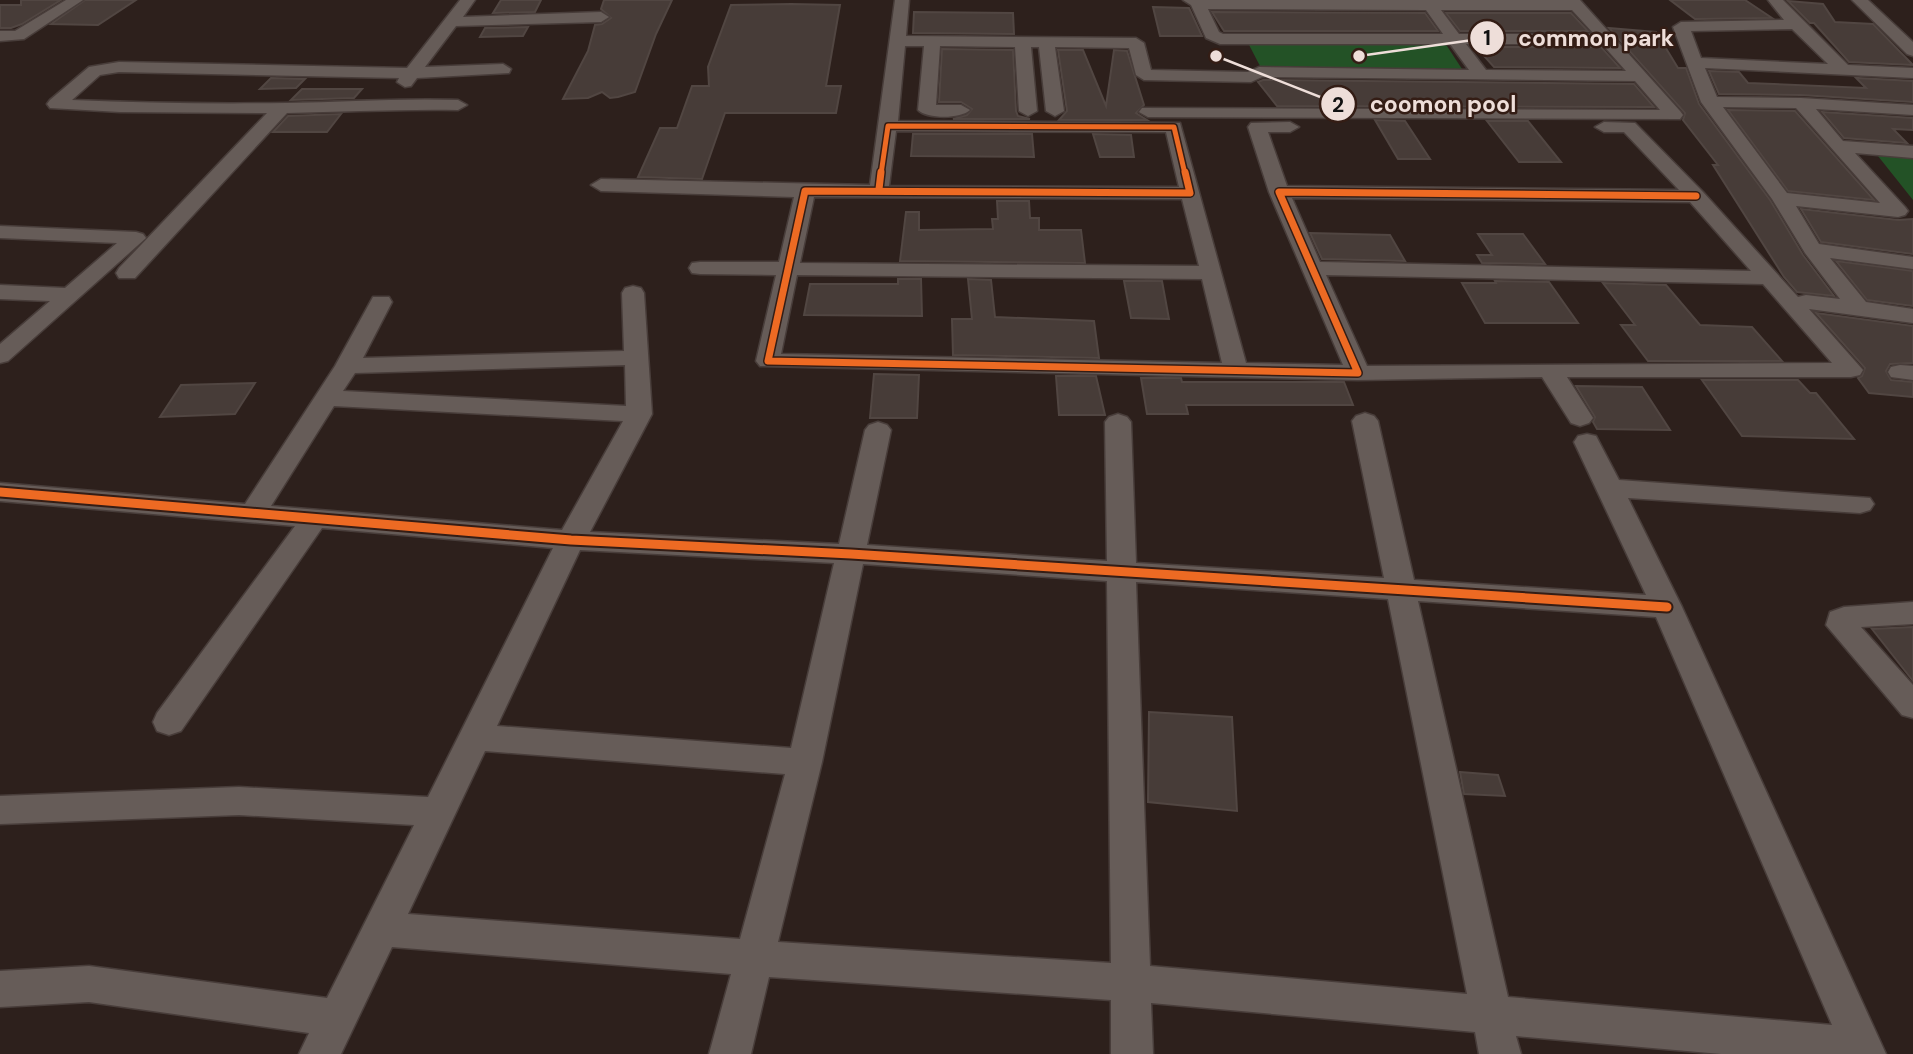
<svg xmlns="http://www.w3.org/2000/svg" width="1913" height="1054" font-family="'DM Sans',sans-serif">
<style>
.green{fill:#235226}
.building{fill:#473c38;stroke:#514642;stroke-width:2}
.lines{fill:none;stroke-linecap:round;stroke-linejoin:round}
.minor-casing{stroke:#483d3a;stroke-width:3}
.minor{fill:#665c58;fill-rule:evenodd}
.cycleway-far2-casing{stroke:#341d15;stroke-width:8}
.cycleway-far1-casing{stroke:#341d15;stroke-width:10}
.cycleway-casing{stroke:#341d15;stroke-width:13}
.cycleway-far2{stroke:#ed6a23;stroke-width:5}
.cycleway-far1{stroke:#ed6a23;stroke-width:7}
.cycleway{stroke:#ed6a23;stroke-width:9}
.leader{fill:none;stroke:#eeded9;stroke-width:2.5}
.callout-dot{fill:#eeded9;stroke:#341d15;stroke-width:2.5}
.mark-label{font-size:21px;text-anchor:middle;font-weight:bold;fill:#111}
.callout-label{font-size:23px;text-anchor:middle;font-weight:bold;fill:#eeded9;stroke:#341d15;stroke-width:5;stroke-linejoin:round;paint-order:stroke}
</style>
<rect width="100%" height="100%" fill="#2d201c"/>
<g class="green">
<polygon points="1247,41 1445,43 1462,69 1260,66"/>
<polygon points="1874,151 1913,155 1913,200"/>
</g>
<g class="building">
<polygon points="21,0 61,0 22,24 11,28 0,28 0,5 21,5"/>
<polygon points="85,0 136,0 98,25 51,24"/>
<polygon points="501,0 541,0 535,12 493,13"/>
<polygon points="604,0 672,0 656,34 635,92 618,97 610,98 602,92 588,98 563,99 588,51 595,25 602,24 611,18 601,9"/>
<polygon points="1670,0 1745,0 1772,18 1695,19"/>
<polygon points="1788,1 1823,4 1835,22 1873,24 1913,65 1849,62 1814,23 1810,23"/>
<polygon points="791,4 840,5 826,86 841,86 836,113 725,113 702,179 638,177 660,128 677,128 692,86 709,86 708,67 731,5"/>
<polygon points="1153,7 1189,8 1202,36 1160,36"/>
<polygon points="914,12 1013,13 1014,34 913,33"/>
<polygon points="1212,12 1425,13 1438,31 1224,31"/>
<polygon points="1446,13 1571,13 1588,31 1460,31"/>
<polygon points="528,27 523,36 480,37 485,28"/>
<polygon points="1609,28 1656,32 1678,68 1686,68 1699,104 1770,200 1803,255 1834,296 1797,292 1784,277 1713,165 1718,165 1683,120 1685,113"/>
<polygon points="1476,47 1601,47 1620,68 1494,67"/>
<polygon points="942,49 1013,50 1016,111 1018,116 1030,119 953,119 967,115 972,109 961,102 939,102"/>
<polygon points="1058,50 1083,50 1106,106 1114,50 1127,51 1144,105 1136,113 1147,120 1059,120 1067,111"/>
<polygon points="1709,71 1739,72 1748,83 1866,88 1856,78 1913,81 1913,102 1801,95 1719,94"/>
<polygon points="271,78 305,79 296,88 260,89"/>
<polygon points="1263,80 1634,84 1654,107 1277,106 1258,82"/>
<polygon points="302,89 362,89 354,98 291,100"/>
<polygon points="1728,110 1795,111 1874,200 1788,191"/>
<polygon points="1822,112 1913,118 1913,130 1893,129 1907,143 1844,138"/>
<polygon points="341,114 327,132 273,132 288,116"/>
<polygon points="1375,120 1405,121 1430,159 1398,159"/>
<polygon points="1487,121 1528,121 1561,162 1519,162"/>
<polygon points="913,134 1032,134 1034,157 911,156"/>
<polygon points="1093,134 1131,135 1134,157 1100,157"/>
<polygon points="997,201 1029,201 1030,218 1039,218 1039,230 1081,230 1085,263 900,261 906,212 919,212 919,230 993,229 992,219 998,219"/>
<polygon points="1801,209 1898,220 1913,219 1913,254 1821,242"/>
<polygon points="1310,233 1390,235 1405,261 1322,259"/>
<polygon points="1478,234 1523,234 1545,264 1482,263 1477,255 1492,255"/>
<polygon points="1836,261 1913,271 1913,306 1867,300"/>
<polygon points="898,279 921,279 922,316 804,315 810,284 898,284"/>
<polygon points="968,279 991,280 995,317 1094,321 1099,358 953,355 952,319 972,319"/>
<polygon points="1124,281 1162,281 1169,319 1131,318"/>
<polygon points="1495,281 1549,282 1578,323 1485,323 1462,283 1496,283"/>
<polygon points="1603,283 1666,285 1700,325 1752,327 1782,361 1648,361 1621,325 1635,325"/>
<polygon points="1816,313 1913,326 1913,363 1890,364 1886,371 1891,380 1913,382 1913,397 1869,393 1858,378 1862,376 1865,368"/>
<polygon points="874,374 919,375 917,418 870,418"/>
<polygon points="1056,376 1096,376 1105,415 1059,415"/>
<polygon points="1141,378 1181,378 1182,382 1344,382 1353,405 1186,405 1188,414 1147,414"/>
<polygon points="1702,380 1798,380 1810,393 1816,393 1854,439 1742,436"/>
<polygon points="255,383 235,414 160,417 181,385"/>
<polygon points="1576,386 1642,387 1670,430 1597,429 1593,422 1595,417"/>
<polygon points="1913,627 1913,681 1872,629"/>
<polygon points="1149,712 1232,717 1237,811 1148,802"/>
<polygon points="1460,772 1498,775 1505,796 1464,794"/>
</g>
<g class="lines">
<g class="minor-casing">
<g id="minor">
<polygon points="66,0 83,0 24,39 0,41 0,31 15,31"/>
<path d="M460,0H475L463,17L601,12L609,17L601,22L456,26L425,67L503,64L511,69L509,73L417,78L411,86L405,87L397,82L399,78L119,72L100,75L72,100C143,103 215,104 286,103C344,102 400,98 458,100L467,105L458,110C401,109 344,112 287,113L135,278H119L116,273L119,268L267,113L120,112L50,108L47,104L50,100L89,67L119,62L407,68Z"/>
<path d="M895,0H909L906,36L1136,38L1144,43L1151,70L1248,72L1259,67L1469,70L1450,44H1220L1206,38L1191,5L1183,0H1580L1680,111L1683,115L1680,119L1148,117L1139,112L1142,108L1660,110L1635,81L1262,77L1251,82L1144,80L1136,75L1129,48L1055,47L1064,111L1055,116L1046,111L1039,47H1031L1037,111L1028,116L1019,111L1015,47L940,46L936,105H961L970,110C961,119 927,119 918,110L924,46H905L898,121L1180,123L1246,363L1343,365L1269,192L1248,127L1251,123L1290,122L1299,127L1290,132H1268L1287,186L1679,190L1624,132H1604L1595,127L1604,122L1635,123L1703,192L1798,297L1806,295L1840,299L1805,253L1772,199L1701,102L1673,27L1681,22L1784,20L1768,0H1783L1848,65L1913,68V78L1705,68L1717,97L1801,98L1913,105V115L1816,109L1843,141L1913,146V158L1855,153L1905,207L1908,211L1905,215L1898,217L1796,206L1819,244L1913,257V269L1830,258L1866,302L1913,309V323L1809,309L1863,370L1860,375L1851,377H1567L1593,418L1589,423L1580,426L1571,423L1542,377L1358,380L760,366L756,361L776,275L700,274L692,273L689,268L692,263L700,262H779L794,197L601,191L591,185L601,179L870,185ZM1208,9L1426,10L1443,34H1223L1219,32ZM1441,10H1572L1594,34H1459ZM1792,29L1828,64L1701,58L1691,31ZM1466,44H1602L1626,71L1486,70ZM1723,107L1796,108L1880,203L1787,193ZM896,131L1166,132L1179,187L889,186ZM814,197L1182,199L1199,266L800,263ZM1292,198L1690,202L1751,271L1320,262ZM797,275L1202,279L1222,363L781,354ZM1326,275L1763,284L1832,363L1367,366Z"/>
<polygon points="1852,0 1868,0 1913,42 1913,56 1907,54"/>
<polygon points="0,226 136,232 143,234 146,238 8,361 0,363 0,344 50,301 0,299 0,285 65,288 117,243 0,238"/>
<path d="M633,286L641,288L644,293L652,414L590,532L839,544L865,430L869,425L878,422L887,425L891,430L867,545L1107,561L1105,422L1109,417L1118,414L1127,417L1131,422L1136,563L1384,578L1352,421L1356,416L1365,413L1374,416L1378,421L1414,580L1646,595L1574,442L1578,436L1587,434L1596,436L1619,480L1870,498L1874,504L1870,510L1860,513L1628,498L1682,607L1886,1054H1721L1516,1036L1521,1054H1479L1475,1032L1151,1003L1153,1054H1111V1000L769,977L751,1054H709L731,974L392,947L341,1054H299L309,1033L89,1002L0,1007V971L89,966L327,998L414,825L239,815L0,824V796L239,787L428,797L553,548L322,528L181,731L169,735L157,731L153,722L157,713L295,526L0,501V483L245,504L335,366L373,297H389L392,302L363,358L624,351L622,293L625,288ZM625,365L626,406L343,391L355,373ZM334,406L623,421L562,530L271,506ZM580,550L834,563L791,748L497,726ZM863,564L1107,581L1111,963L778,942L822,762ZM1136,582L1388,599L1467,994L1150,966ZM1418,601L1656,617L1832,1025L1508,997ZM485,751L785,774L740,939L408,914Z"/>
<polygon points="1900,365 1913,366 1913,380 1891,377 1888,372 1891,367"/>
<polygon points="1913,602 1913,624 1861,627 1913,685 1913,718 1902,715 1826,625 1830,612 1844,607"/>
</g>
</g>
<use href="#minor" class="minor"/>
<g class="cycleway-far2-casing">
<polyline id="cycleway-far2" points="881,174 888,126 1174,127 1185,174"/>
</g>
<g class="cycleway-far1-casing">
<g id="cycleway-far1">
<polyline points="1185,172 1190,193 805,191 768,361 1358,373 1279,192 1696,196"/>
<polyline points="879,189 881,172"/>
</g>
</g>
<g class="cycleway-casing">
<polyline id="cycleway" points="0,492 571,540 851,554 1667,607"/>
</g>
<use href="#cycleway-far2" class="cycleway-far2"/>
<use href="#cycleway-far1" class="cycleway-far1"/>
<use href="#cycleway" class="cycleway"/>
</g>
<path class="leader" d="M1359 56L1487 38M1216 56L1338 104"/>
<g class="callout-dot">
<circle cx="1359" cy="56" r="7"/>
<circle cx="1216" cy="56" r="7"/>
<circle cx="1487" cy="38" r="18"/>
<circle cx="1338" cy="104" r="18"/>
</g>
<g class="mark-label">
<text x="1487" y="45">1</text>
<text x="1338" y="112">2</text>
</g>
<g class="callout-label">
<text x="1596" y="46">common park</text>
<text x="1443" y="112">coomon pool</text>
</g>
</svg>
